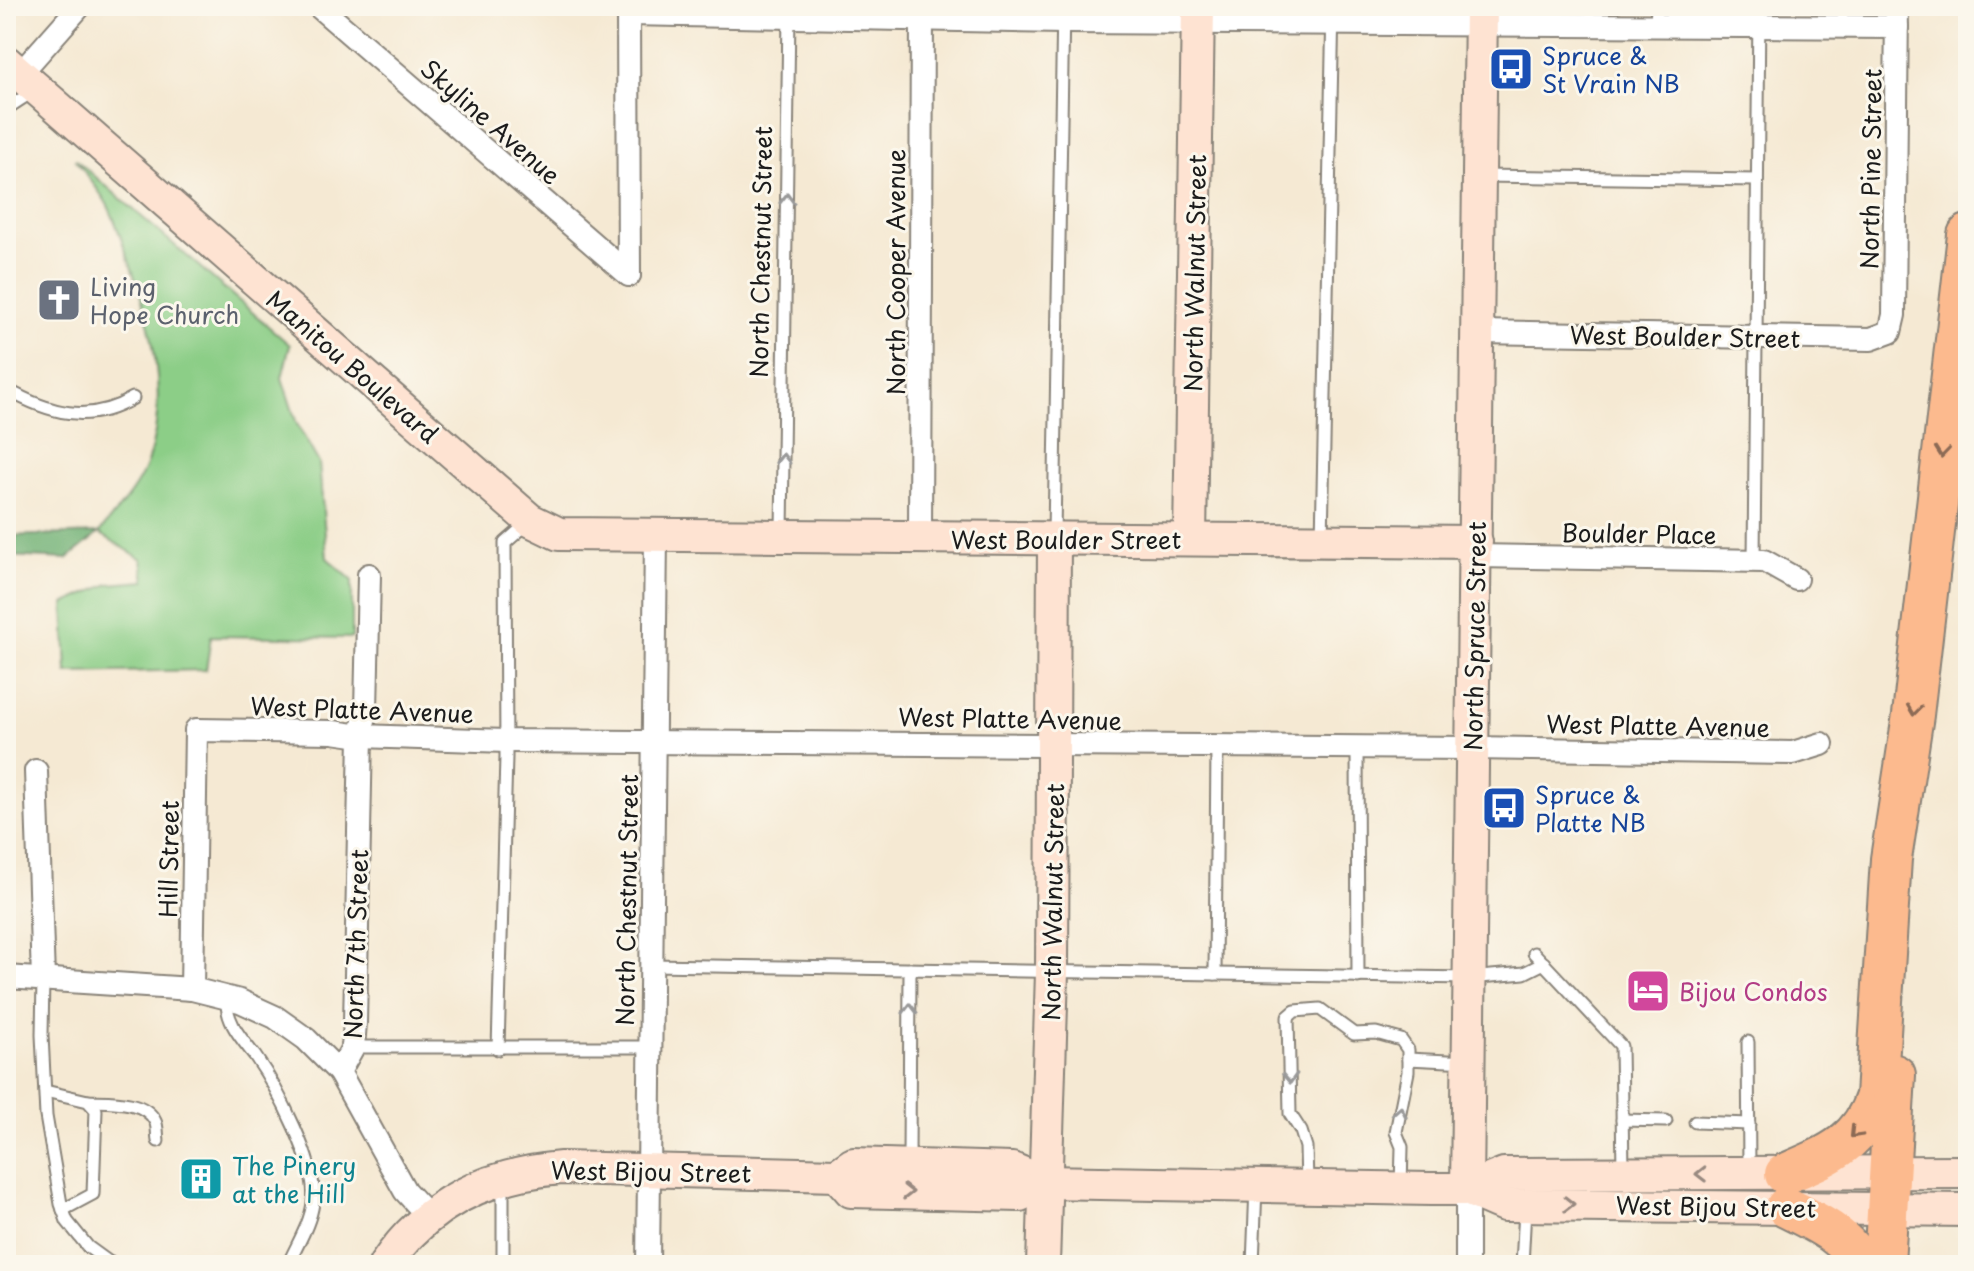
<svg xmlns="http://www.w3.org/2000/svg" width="1974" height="1271" font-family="'Playpen Sans',sans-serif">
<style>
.green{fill:#8cce87;stroke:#547552;stroke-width:2}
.forest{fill:#71b174;stroke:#466648;stroke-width:2}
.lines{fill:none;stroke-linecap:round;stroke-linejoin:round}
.lane-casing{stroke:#888278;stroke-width:15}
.street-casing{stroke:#888278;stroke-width:26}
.secondary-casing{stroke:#888278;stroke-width:36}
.highway-casing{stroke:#888278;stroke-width:44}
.lane{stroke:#fff;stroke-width:11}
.street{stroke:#fff;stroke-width:22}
.secondary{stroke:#fee3d2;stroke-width:32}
.highway{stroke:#fcba8e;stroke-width:40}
.oneway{stroke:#999}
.oneway2{stroke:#8c6b55}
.oneway3{stroke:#988980}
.labels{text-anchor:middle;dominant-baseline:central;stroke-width:6;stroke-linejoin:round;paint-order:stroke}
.transit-label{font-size:24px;fill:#164399;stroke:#fbf7ec;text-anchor:start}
.street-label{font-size:24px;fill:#1c1c1c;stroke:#fbf7ec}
.worship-label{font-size:24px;fill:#5b616d;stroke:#fbf7ec;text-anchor:start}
.hotel-label{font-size:24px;fill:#b23c85;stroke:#fbf7ec;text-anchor:start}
.culture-label{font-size:24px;fill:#0d838f;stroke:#fbf7ec;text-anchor:start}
</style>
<rect width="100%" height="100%" fill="#fbf7ec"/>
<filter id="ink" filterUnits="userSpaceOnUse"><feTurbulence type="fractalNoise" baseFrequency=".0125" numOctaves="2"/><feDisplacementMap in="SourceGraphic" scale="16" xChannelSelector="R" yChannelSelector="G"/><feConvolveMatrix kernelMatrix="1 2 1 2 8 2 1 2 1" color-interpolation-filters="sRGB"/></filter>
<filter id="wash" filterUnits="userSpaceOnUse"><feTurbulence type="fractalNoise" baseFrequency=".006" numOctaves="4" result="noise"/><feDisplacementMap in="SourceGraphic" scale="32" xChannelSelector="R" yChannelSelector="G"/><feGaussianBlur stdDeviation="1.8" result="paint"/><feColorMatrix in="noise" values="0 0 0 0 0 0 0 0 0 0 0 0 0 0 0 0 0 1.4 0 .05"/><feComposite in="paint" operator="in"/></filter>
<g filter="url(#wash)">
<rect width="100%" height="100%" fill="#f5e9d3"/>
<path class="green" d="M75,159L290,345L282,378L297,424L319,463L327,558L352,580V638L211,636L206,670L67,673L64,604L109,584L145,581L142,559L99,533C116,511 137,490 147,463C171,394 151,321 127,255C121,238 115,219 107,204C98,188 85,174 75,159Z"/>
<polygon class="forest" points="99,533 67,559 6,556 6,536"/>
</g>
<g filter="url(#ink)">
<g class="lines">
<g class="lane-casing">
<g id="lane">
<polyline points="1656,25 1657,6"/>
<polyline points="6,109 35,90"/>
<polyline points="1482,176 1757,180"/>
<path d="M6,389C48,413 89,425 133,398"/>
<polyline points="782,532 789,13"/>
<polyline points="1054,534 1063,6"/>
<polyline points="1322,540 1333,6"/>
<polyline points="1754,561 1759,6"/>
<polyline points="1357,748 1358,977"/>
<polyline points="1534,953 1621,1046 1623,1170"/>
<polyline points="651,965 1470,978 1524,973 1544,963"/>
<polyline points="1215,974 1217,747"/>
<polyline points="43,979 42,1035 46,1116 61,1204 67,1221 88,1247 110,1263 130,1265"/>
<path d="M227,998C225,1021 241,1038 255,1056C276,1086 319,1166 313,1203C310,1225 297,1244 288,1265"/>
<polyline points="1748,1042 1749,1168"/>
<polyline points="353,1047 650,1047"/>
<polyline points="498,1049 506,757 505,543 530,521"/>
<polyline points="1408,1059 1468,1062"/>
<polyline points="45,1091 88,1101 96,1110 93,1194 63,1210"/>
<path d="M88,1101C109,1102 144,1099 155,1121C158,1126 157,1136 158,1141"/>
<polyline points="1622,1120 1666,1121"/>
<polyline points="1695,1122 1749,1124"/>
<polyline points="909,1162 910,969"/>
<polyline points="1307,1183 1306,1147 1301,1131 1290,1114 1288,1017 1295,1011 1320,1009 1354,1034 1376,1033 1401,1040 1408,1050 1408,1072 1396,1132 1402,1147 1401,1188"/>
<polyline points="503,1265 503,1182"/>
<polyline points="1253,1265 1256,1186"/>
<polyline points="1522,1265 1525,1209"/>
</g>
</g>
<g class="street-casing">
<g id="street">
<polyline points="318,6 629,275"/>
<polyline points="628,6 629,275"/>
<polyline points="628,14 1063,22 1897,27"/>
<polyline points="19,75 80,6"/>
<polyline points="1479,332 1871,339 1890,332 1894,315 1897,6"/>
<polyline points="920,538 922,7"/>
<polyline points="1476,556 1764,561 1796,579"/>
<polyline points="369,575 366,710 361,736 355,1023 353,1047 339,1072 405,1191 430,1218"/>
<polyline points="36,771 43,979"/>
<polyline points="6,977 192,989 240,1001 275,1017 306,1039 339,1072"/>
<polyline points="192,989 196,730 333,732 361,736 506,741 1472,748 1793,753 1822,744"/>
<polyline points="648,1265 656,536"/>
<polyline points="1467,1265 1467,1189"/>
</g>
</g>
<g class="secondary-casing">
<g id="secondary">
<polyline points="6,62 530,520 559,534 1476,542"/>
<polyline points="1190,539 1198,6"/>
<polyline points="837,1175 851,1191 1020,1195 1044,1182"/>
<polyline points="1467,1189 1481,6"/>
<polyline points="1467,1189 1504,1205 1968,1210"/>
<path d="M385,1265C426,1203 489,1174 561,1168L837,1175L853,1164L1012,1169L1044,1182L1431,1189H1467L1504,1174L1968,1172"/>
<polyline points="1043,1265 1052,972 1054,539"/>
</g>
</g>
<g class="highway-casing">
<g id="highway">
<path d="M1785,1174C1827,1156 1861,1144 1876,1096L1891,859L1913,715L1968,235"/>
<path d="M1786,1207C1814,1221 1847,1235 1861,1265"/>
<polyline points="1884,1265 1895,1075"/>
</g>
</g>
<use href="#lane" class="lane"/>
<use href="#street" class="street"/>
<use href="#secondary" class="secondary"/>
<use href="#highway" class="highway"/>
</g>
<defs><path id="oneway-chevron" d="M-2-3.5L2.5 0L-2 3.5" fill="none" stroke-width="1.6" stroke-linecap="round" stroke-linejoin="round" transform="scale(2)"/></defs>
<g class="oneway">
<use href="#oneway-chevron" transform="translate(787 199) rotate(-89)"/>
<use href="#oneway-chevron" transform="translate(783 459) rotate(-89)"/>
<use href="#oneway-chevron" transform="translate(910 1009) rotate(-90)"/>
<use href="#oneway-chevron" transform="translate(1290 1078) rotate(88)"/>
<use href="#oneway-chevron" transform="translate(1400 1112) rotate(-79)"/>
</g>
<g class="oneway2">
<use href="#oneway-chevron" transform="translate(1942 452) rotate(96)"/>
<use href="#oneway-chevron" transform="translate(1914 710) rotate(97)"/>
<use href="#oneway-chevron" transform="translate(1855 1133) rotate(134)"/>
</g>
<g class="oneway3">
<use href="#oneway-chevron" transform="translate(1701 1174) rotate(179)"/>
<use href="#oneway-chevron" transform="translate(908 1192) rotate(1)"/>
<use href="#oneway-chevron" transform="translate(1569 1204) rotate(1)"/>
</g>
</g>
<defs>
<g id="bus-square" transform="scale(2.3)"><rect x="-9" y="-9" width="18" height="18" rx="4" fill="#1a4fb4" stroke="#fbf7ec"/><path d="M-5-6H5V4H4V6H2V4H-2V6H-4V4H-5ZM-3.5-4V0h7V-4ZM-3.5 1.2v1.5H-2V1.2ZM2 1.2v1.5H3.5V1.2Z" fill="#fff"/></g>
<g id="church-square" transform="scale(2.3)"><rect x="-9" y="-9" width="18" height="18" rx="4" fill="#6b7280" stroke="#fbf7ec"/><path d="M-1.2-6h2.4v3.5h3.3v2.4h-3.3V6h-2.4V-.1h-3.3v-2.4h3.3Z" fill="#fff"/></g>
<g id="hotel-square" transform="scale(2.3)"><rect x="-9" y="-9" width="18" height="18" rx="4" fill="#d1479c" stroke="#fbf7ec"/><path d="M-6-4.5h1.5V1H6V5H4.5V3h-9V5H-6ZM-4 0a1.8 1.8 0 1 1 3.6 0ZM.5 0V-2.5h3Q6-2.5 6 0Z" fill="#fff"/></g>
<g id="building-square" transform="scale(2.3)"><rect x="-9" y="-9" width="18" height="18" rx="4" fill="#0f9aa8" stroke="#fbf7ec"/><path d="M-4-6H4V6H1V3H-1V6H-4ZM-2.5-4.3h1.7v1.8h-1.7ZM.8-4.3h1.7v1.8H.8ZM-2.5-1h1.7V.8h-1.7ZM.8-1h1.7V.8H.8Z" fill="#fff"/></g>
</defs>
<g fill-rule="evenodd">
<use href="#bus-square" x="1511" y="69"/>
<use href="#church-square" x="59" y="300"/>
<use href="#bus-square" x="1504" y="808"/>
<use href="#hotel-square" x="1648" y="991"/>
<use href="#building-square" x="201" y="1179"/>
</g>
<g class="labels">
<g class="transit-label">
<text x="1542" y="55">Spruce &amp;<tspan x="1542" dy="28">St Vrain NB</tspan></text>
<text x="1535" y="794">Spruce &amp;<tspan x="1535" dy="28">Platte NB</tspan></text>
</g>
<g class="street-label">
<text transform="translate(491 121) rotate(41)">Skyline Avenue</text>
<text transform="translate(1870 169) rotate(-89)">North Pine Street</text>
<text transform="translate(760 252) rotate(-89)">North Chestnut Street</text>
<text transform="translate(895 272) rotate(-90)">North Cooper Avenue</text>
<text transform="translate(1194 273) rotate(-89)">North Walnut Street</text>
<text transform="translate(1685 336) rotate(1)">West Boulder Street</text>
<text transform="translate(353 366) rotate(41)">Manitou Boulevard</text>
<text transform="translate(1639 533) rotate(1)">Boulder Place</text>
<text x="1066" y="539">West Boulder Street</text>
<text transform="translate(1474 636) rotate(-89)">North Spruce Street</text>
<text transform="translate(362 709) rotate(2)">West Platte Avenue</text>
<text transform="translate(1010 718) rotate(1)">West Platte Avenue</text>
<text transform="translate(1658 725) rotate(1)">West Platte Avenue</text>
<text transform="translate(168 859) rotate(-89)">Hill Street</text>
<text transform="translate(626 900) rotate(-89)">North Chestnut Street</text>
<text transform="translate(1052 902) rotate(-89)">North Walnut Street</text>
<text transform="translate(355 944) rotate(-88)">North 7th Street</text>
<text transform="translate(651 1171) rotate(1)">West Bijou Street</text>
<text transform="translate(1716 1206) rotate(1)">West Bijou Street</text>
</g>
<g class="worship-label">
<text x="90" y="286">Living<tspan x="90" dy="28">Hope Church</tspan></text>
</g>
<g class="hotel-label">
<text x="1679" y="991">Bijou Condos</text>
</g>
<g class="culture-label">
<text x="232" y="1165">The Pinery<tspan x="232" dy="28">at the Hill</tspan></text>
</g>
</g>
<rect width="1974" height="1271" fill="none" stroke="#fbf7ec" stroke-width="32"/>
</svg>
